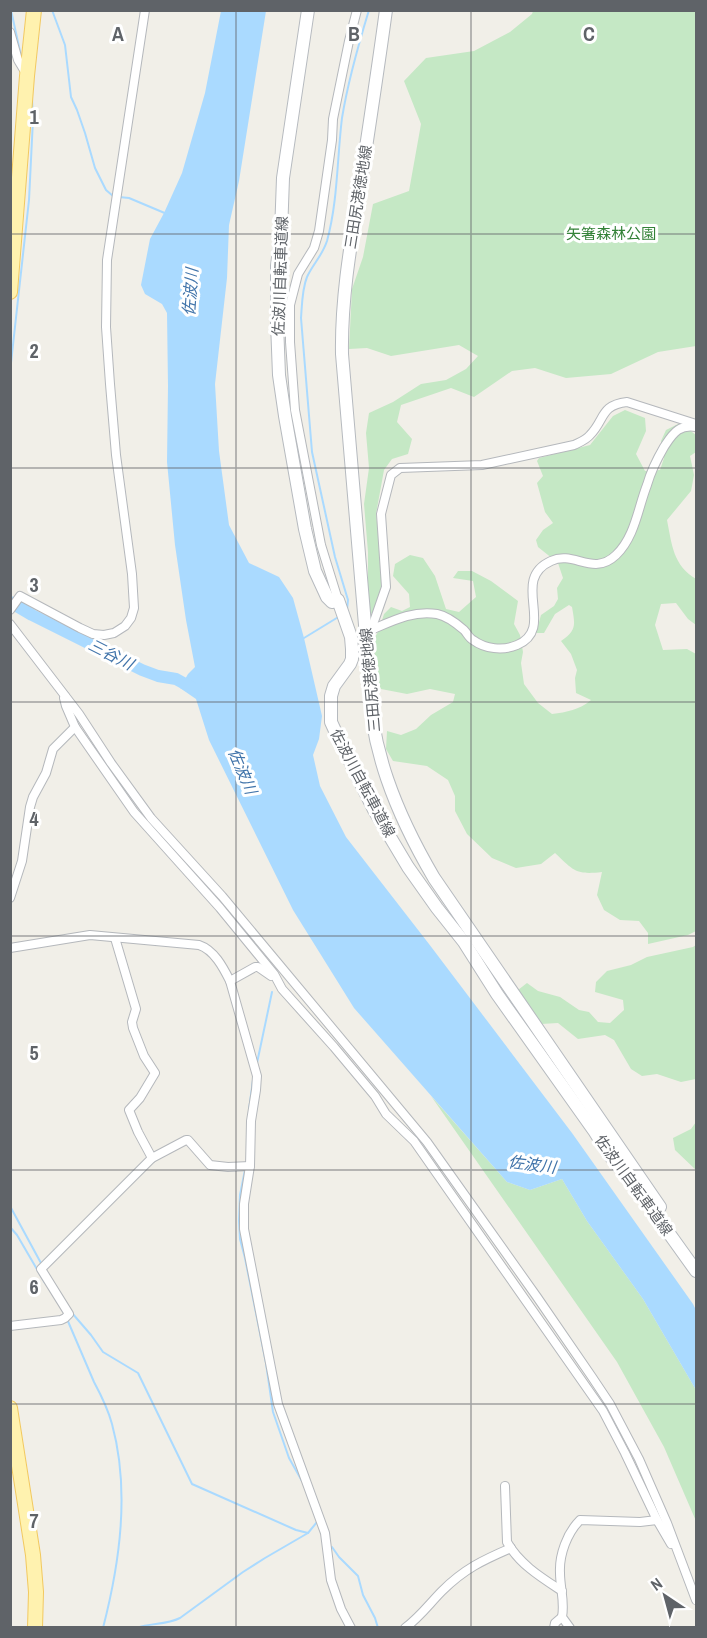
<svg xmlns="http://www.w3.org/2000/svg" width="707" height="1638" font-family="'Archivo Narrow','Noto Sans JP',sans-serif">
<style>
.green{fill:#c5e8c5}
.water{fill:#aadaff}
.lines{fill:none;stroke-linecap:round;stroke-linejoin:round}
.stream{stroke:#aadaff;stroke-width:2}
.river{stroke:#aadaff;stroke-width:12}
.minor-casing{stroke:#b5b8bc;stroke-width:10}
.secondary-casing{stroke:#b6babf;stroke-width:14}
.primary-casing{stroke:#f2c960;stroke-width:16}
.minor{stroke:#fff;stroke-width:8}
.secondary{stroke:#fff;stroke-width:12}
.primary{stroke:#fff2af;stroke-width:14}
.grid{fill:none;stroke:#5f6368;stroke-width:1.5;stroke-opacity:0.55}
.labels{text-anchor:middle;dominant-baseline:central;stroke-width:6;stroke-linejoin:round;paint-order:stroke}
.street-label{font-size:15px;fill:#5f6368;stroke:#fff}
.park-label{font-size:15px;fill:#348238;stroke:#fff}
.water-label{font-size:16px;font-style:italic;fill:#4174aa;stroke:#fff}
.grid-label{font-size:20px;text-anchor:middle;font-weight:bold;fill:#5f6368;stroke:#fff;stroke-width:6;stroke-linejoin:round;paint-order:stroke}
</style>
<rect width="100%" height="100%" fill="#f1efe8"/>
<g class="green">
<polygon points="533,11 696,11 696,346 658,352 611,374 566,378 535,368 512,371 474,397 451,388 401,405 397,422 412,439 408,454 392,459 384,470 376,514 383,577 375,615 368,612 368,552 364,504 369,468 366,433 369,413 393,402 421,384 446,380 466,369 478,356 459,345 391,356 367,348 349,349 352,289 363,257 373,204 409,191 421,124 404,81 426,58 474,51 510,32 532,14"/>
<path d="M625,410L645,418L646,431L636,454L645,471L660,470L664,458L661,441L666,430L680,423L696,435V452L690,456L694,475L691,491L667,520C672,545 673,565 696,579V625L688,619L676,603L661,604L655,625L663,650L687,649L696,654V931L688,935L648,944V933L639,921L620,920L604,910L597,895L602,872C576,875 574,871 555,853L541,864L516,868L492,858L467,834L455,811V796L448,780L427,766L393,761L386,749L387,731L401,735L416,729L431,715L453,702L455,694L430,689L407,694L381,689L376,679L374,639L379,630L384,614L391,607L402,611L410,607L409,594L393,576L395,564L410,555L423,558L435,576L446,609L459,612L476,597L473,581L453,578L458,571H472L491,581L518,601L514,624L520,635L523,652L521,663L524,684L538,703L552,714C567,712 579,710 591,700L576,693L575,678L577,670L571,654L561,641C577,630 575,625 572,607L569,605L555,614L544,633H536L541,615L554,606L558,599L557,588L563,578L558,563L538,547L536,540L543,530L553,523L545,512L537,483L543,476L537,461L539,458L590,445L613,416Z"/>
<polygon points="696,945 696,1079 681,1082 657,1074 642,1076 631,1069 614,1040 605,1035 578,1039 558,1023 541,1024 518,990 527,983 538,991 560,997 579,1010 589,1012 598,1022 610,1023 624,1010 623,1000 595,992 596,982 607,971 631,965 647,957 693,947"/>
<polygon points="431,1096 507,1182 530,1190 562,1179 587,1221 643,1299 696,1390 696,1521 664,1447 617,1362"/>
<polygon points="696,1122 696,1170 675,1150 673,1138 691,1129"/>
</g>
<polygon class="water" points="221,11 266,11 239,181 229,225 227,278 215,384 219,451 229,525 249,563 279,577 293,598 304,638 322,716 319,739 313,755 320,786 346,837 429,944 572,1133 693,1304 696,1310 696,1390 643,1299 587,1221 562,1179 530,1190 507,1182 354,1008 293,910 209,740 196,699 180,688 188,674 195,667 186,620 175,545 167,462 168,386 167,313 162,304 145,294 141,285 150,239 164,213 182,173 205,93"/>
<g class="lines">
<g class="stream">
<polyline points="11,10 21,56 23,60"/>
<polyline points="52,10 65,45 71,97 77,110 85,133 95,168 106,190 113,196"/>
<polyline points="119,197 129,198 167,214"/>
<polyline points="10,372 29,200 33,119 32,99"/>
<path d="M347,610L348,600L335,557L312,452L301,318C302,305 302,289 307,277C313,264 322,256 327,241C338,201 337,158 342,118C348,81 358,46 369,10"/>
<polyline points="304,638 340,616"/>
<polyline points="257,1063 272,992"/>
<polyline points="249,1110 253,1080"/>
<polyline points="245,1170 240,1195 239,1221 240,1239 245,1258 266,1363 273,1412 289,1458 302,1481"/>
<polyline points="10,1206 42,1265"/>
<polyline points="10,1227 17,1235 45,1283"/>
<polyline points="72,1313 91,1335 103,1352 138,1373 192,1484 296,1530 308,1533"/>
<path d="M67,1319C76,1340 85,1361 94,1382C101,1395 108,1409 112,1424C130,1490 120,1562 103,1628"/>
<polyline points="332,1547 339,1557 358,1576 363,1595 375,1618 378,1628"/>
<path d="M137,1628C151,1623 166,1625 180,1618L243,1572L265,1558L308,1533L317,1522"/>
</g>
<polyline class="river" points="10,602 32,615 142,670 158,676 176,679 196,690"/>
<g class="minor-casing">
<g id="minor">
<polyline points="10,32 18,60 27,75"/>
<polyline points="338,600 321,545 295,410 290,342 290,305 298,274 314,248 319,231 332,140 333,119 349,41 357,10"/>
<polyline points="10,610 20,596 80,628 93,634 104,635 114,633 125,626 131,618 134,608 132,574 116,455 110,384 106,327 107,260 145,10"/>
<polyline points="10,624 79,714 111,763 151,818 222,896 427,1142 537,1297 592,1377 610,1404 639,1459 667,1523 696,1600"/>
<path d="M371,630C392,621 413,610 437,614C447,616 456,623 464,630C467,633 469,638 473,640C485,649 503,651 517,645C557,628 509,580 551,561C574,550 593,577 616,555C635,537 638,508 647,485C651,471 657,459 664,447C668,441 672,434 678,430C684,426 690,426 696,427"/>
<path d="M366,634L371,630L386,587L381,514L391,475L400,468L482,465L574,445C580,442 586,440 590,435C605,420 600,405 627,402L696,424"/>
<polyline points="65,696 64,698 66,706 75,727 134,812 220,908 274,974 282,989 334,1047 375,1096 386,1114 414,1141 603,1411 625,1453 657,1520 671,1544"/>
<polyline points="10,898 22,861 30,807 33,797 46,773 53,749 75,727"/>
<path d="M10,948L90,935L199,945C214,950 223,967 230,981L257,1076L256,1090L251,1121L250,1166L244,1204V1229L278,1404L325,1533L331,1580L341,1609L351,1628"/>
<polyline points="230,981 255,967 258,967 271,976"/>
<polyline points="152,1158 186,1140 188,1140 210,1165 228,1167 250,1166"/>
<polyline points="10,1326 61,1320 65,1318 69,1314 41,1269 152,1158 138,1132 129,1110 140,1098 155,1073 144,1056 133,1028 132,1022 136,1009 115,938"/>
<path d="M505,1486L507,1542C519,1564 542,1578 562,1591"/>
<path d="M405,1628C420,1617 430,1603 442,1591C464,1569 483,1560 511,1548"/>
<polyline points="554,1628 555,1623 562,1617"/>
<path d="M570,1628L562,1617C565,1602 560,1588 560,1573C559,1555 567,1533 580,1520L640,1522L657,1520"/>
</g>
</g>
<g class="secondary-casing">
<g id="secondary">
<polyline points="308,10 283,178 281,233 277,266 277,323 279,375 285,416 305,529 315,571 327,597 332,602 338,600 351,637 352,649 352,659 350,664 334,686 331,696 331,722 337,735 374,810 408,867 437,908 464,942 497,994 595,1132 608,1153 638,1190 696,1271"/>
<path d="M386,10C378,69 369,128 360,187C351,242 341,298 342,354L369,672C368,746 397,815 434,878L660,1207"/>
</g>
</g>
<g class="primary-casing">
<g id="primary">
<polyline points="10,292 27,76 34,10"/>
<polyline points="10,1408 33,1555 36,1592 35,1628"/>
</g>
</g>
<use href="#minor" class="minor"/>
<use href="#secondary" class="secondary"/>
<use href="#primary" class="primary"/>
</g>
<path class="grid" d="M236,10V1628M471,10V1628M10,234H696M10,468H696M10,702H696M10,936H696M10,1170H696M10,1404H696"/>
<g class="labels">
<g class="street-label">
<text transform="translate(358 197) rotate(-81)">三田尻港徳地線</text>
<text transform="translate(280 276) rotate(-88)">佐波川自転車道線</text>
<text transform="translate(370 680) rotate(-95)">三田尻港徳地線</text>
<text transform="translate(363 783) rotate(62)">佐波川自転車道線</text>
<text transform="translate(634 1185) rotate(54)">佐波川自転車道線</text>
</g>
<g class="park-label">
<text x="611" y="233">矢箸森林公園</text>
</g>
<g class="water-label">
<text transform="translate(190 292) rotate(-86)">佐波川</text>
<text transform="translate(111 654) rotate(27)">三谷川</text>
<text transform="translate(243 771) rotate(67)">佐波川</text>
<text transform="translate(532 1164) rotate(7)">佐波川</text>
</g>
</g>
<g class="grid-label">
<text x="118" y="41">A</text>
<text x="354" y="41">B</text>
<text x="589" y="41">C</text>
<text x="34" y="124">1</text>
<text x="34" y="358">2</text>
<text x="34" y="592">3</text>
<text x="34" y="826">4</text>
<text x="34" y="1060">5</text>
<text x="34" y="1294">6</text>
<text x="34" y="1528">7</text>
</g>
<rect width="707" height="1638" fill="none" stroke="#5f6368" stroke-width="24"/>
<g transform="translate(665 1596) rotate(324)" stroke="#ffffff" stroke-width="4.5" paint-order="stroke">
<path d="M0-4.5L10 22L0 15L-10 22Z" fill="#5f6368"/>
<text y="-9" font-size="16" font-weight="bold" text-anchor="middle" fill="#5f6368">N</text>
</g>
</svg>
